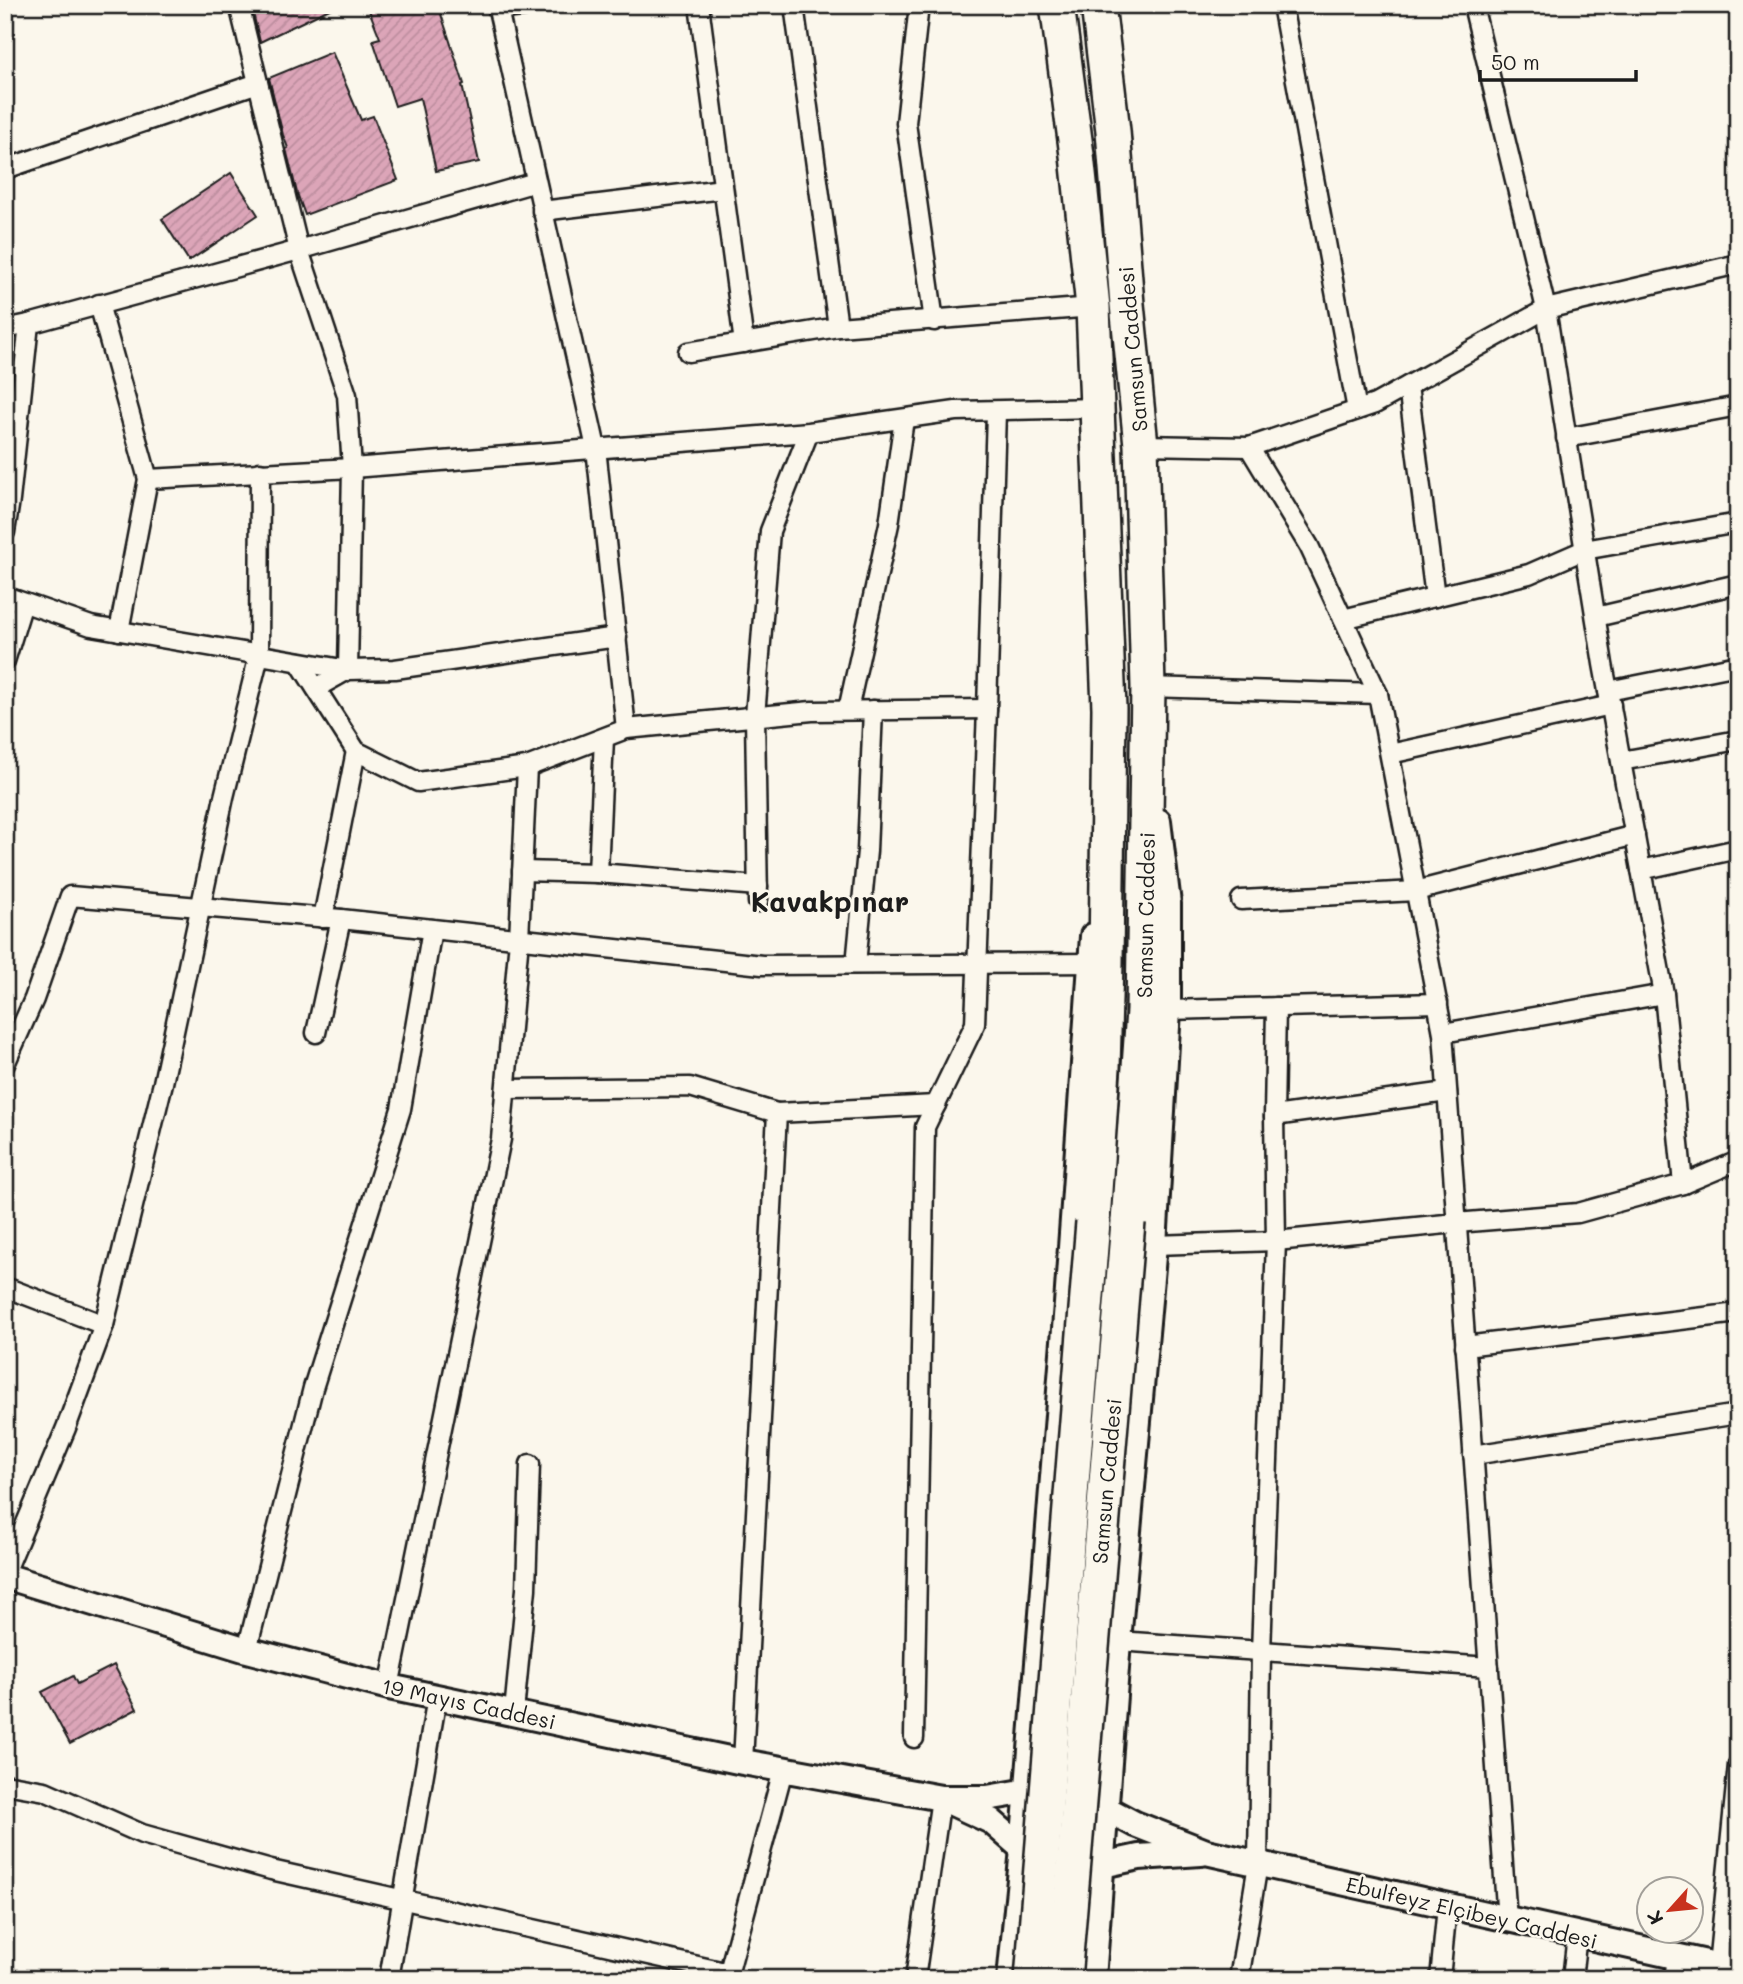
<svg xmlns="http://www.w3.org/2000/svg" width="1743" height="1984" font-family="Mali,sans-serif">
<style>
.building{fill:url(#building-hatch);stroke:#1c1c1c;stroke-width:2}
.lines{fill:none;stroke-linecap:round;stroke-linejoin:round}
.street-casing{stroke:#1c1c1c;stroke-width:23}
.secondary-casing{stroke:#1c1c1c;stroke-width:30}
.highway-casing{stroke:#1c1c1c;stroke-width:38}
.street{stroke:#fbf7ec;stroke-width:18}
.secondary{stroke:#fbf7ec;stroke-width:24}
.highway{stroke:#fbf7ec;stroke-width:33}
.highway-bridge-casing{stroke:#1c1c1c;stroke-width:38;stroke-linecap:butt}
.highway-bridge{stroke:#fbf7ec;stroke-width:33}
.labels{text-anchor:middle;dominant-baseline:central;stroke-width:5;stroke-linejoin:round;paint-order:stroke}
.street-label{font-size:21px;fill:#1c1c1c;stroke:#fbf7ec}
.district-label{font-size:28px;font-weight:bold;fill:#1c1c1c;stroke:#fbf7ec}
</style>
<defs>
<pattern id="building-hatch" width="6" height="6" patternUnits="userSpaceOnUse" patternTransform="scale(1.75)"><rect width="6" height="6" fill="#dca5b8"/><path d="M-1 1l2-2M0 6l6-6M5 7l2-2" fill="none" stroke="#bc8d9e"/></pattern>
</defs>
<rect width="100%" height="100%" fill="#fbf7ec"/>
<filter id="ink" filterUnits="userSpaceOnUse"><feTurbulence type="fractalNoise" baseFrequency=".0143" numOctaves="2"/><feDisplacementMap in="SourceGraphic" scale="14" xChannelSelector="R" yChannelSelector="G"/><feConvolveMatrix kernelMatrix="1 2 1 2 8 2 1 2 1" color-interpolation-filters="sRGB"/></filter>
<g filter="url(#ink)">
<g class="building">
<polygon points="268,5 338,5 260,42 253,13"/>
<polygon points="367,5 438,5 464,84 462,85 479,162 436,171 420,98 395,106 373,40 380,38"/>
<polygon points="332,52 361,120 373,116 398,180 305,215 297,193 286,149 288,148 283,135 269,78"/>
<polygon points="231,173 258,215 189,261 162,219"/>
<polygon points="114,1665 137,1709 70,1744 42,1692 73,1676 77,1684"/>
</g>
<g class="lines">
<g class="street-casing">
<g id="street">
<polyline points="497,5 596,448 626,729"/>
<polyline points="699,5 744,343"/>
<polyline points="794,5 838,327"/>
<polyline points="919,5 906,123 934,321"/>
<polyline points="1282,5 1357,410"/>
<polyline points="1473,5 1546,309 1603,664 1664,994 1683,1184"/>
<polyline points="498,10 539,5"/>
<polyline points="5,169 258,83"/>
<polyline points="542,211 723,189"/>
<polyline points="99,304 148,479 119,631"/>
<polyline points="5,329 29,324 299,250 536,182"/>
<polyline points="688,352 838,327 1093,307"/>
<polyline points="1408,386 1435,597"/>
<polyline points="1566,438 1738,406"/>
<polyline points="1141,445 1249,447 1375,404 1546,309 1738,264"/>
<polyline points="1249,447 1309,546 1378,694 1443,1033 1507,1920"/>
<polyline points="148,479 352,468 809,432 956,411 1098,408"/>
<polyline points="5,532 10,500 29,324"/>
<polyline points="5,596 91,626 348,670 352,468 347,395 299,250 239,5"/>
<polyline points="1596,617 1738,584"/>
<polyline points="1343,619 1529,574 1584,550 1738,523"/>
<polyline points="5,661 23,603"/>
<polyline points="299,662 356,751 418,782 527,767 626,729 812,711 987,709"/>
<polyline points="1148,687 1378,694"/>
<polyline points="316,688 348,670 395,669 617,637"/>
<polyline points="1608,691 1738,665"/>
<polyline points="848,710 889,524 904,419"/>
<polyline points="1390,754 1611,705"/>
<polyline points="1621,761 1738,740"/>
<polyline points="1641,870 1738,849"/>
<polyline points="522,871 598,873 758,886"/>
<polyline points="598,873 604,738"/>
<polyline points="1241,900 1416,891 1635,835"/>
<polyline points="758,902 755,716 770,531 809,432"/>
<polyline points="323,918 356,751"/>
<polyline points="856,964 867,851 873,710"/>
<polyline points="1168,1010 1438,1003"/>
<polyline points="316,1033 341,919"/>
<polyline points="1443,1033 1664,994"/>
<polyline points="5,1064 34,999 70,896 341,919 762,965 1103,963"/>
<polyline points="506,1089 690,1087 777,1113 936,1105"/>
<polyline points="1274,1116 1447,1092"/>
<polyline points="1154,1245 1276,1241 1456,1223 1578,1213 1683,1184 1738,1161"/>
<polyline points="5,1287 104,1325"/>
<polyline points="1465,1346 1738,1313"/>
<polyline points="1473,1455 1738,1414"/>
<polyline points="5,1573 66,1428 104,1325 163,1083 224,797 259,655 260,472"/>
<polyline points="1118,1641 1489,1667"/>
<polyline points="247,1650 313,1388 401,1109 432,929"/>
<polyline points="389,1687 501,1139 519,939 527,767"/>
<polyline points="514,1712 526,1589 530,1464"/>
<polyline points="914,1738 925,1127 975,1024 987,709 996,412"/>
<polyline points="743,1762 777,1113"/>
<polyline points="5,1784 45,1791 142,1834 271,1870 729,1973"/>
<polyline points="1718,1966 1738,1765"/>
<polyline points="389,1979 437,1697"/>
<polyline points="727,1979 783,1770"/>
<polyline points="915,1979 941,1798"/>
<polyline points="1239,1979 1258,1864 1261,1652 1276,1241 1274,1116 1276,1007"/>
<polyline points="1440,1979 1447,1906"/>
<polyline points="1572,1979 1577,1935"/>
<polyline points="1674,1979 1677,1958"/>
</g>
</g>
<g class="secondary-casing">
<g id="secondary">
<polyline points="5,1576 247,1650 389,1687 743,1762 941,1798 987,1798 1040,1789 1062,1791 1088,1799 1135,1824 1206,1852 1738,1970"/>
<polyline points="948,1801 991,1821 1023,1849 1032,1854"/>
<polyline points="1088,1866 1102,1865 1139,1857 1201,1853"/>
<polyline points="1010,1979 1023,1849 1067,1304 1093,936"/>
<polyline points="1093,1979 1118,1641 1154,1245 1168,1010 1168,904 1158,821"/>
</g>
</g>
<g class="highway-casing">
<g id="highway">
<polyline points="1057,5 1077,155 1093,307 1109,708 1106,963 1103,1068 1093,1222"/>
<polyline points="1098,5 1113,131 1127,304 1141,445 1148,687 1143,1011 1128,1222"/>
</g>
</g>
<use href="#street" class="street"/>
<use href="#secondary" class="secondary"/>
<use href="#highway" class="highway"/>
<g class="highway-bridge-casing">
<g id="highway-bridge">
<polyline points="1032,1979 1093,1222"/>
<polyline points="1064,1979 1128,1222"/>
</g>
</g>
<use href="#highway-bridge" class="highway-bridge"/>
</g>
</g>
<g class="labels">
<g class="street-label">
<text transform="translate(1132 349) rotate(-95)">Samsun Caddesi</text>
<text transform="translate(1145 915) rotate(-89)">Samsun Caddesi</text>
<text transform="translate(1106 1481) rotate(-85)">Samsun Caddesi</text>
<text transform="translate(469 1703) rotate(12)">19 Mayıs Caddesi</text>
<text transform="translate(1472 1912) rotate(13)">Ebulfeyz Elçibey Caddesi</text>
</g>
<g class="district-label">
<text x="830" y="901">Kavakpınar</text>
</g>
</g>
<rect width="1743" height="1984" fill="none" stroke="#fbf7ec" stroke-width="28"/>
<rect x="14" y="14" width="1715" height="1956" fill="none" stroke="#1c1c1c" stroke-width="2.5" filter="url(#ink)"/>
<g transform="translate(1670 1910) rotate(243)"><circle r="33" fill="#fbf7ec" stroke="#a29f99" stroke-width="2"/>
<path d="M0-5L12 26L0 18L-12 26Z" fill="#c8321e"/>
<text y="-10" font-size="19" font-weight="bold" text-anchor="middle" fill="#1c1c1c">K</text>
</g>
<path d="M1480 70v10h156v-10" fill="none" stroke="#1c1c1c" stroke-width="3.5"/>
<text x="1491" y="70" font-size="21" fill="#1c1c1c" stroke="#fbf7ec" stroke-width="5" paint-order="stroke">50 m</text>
</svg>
